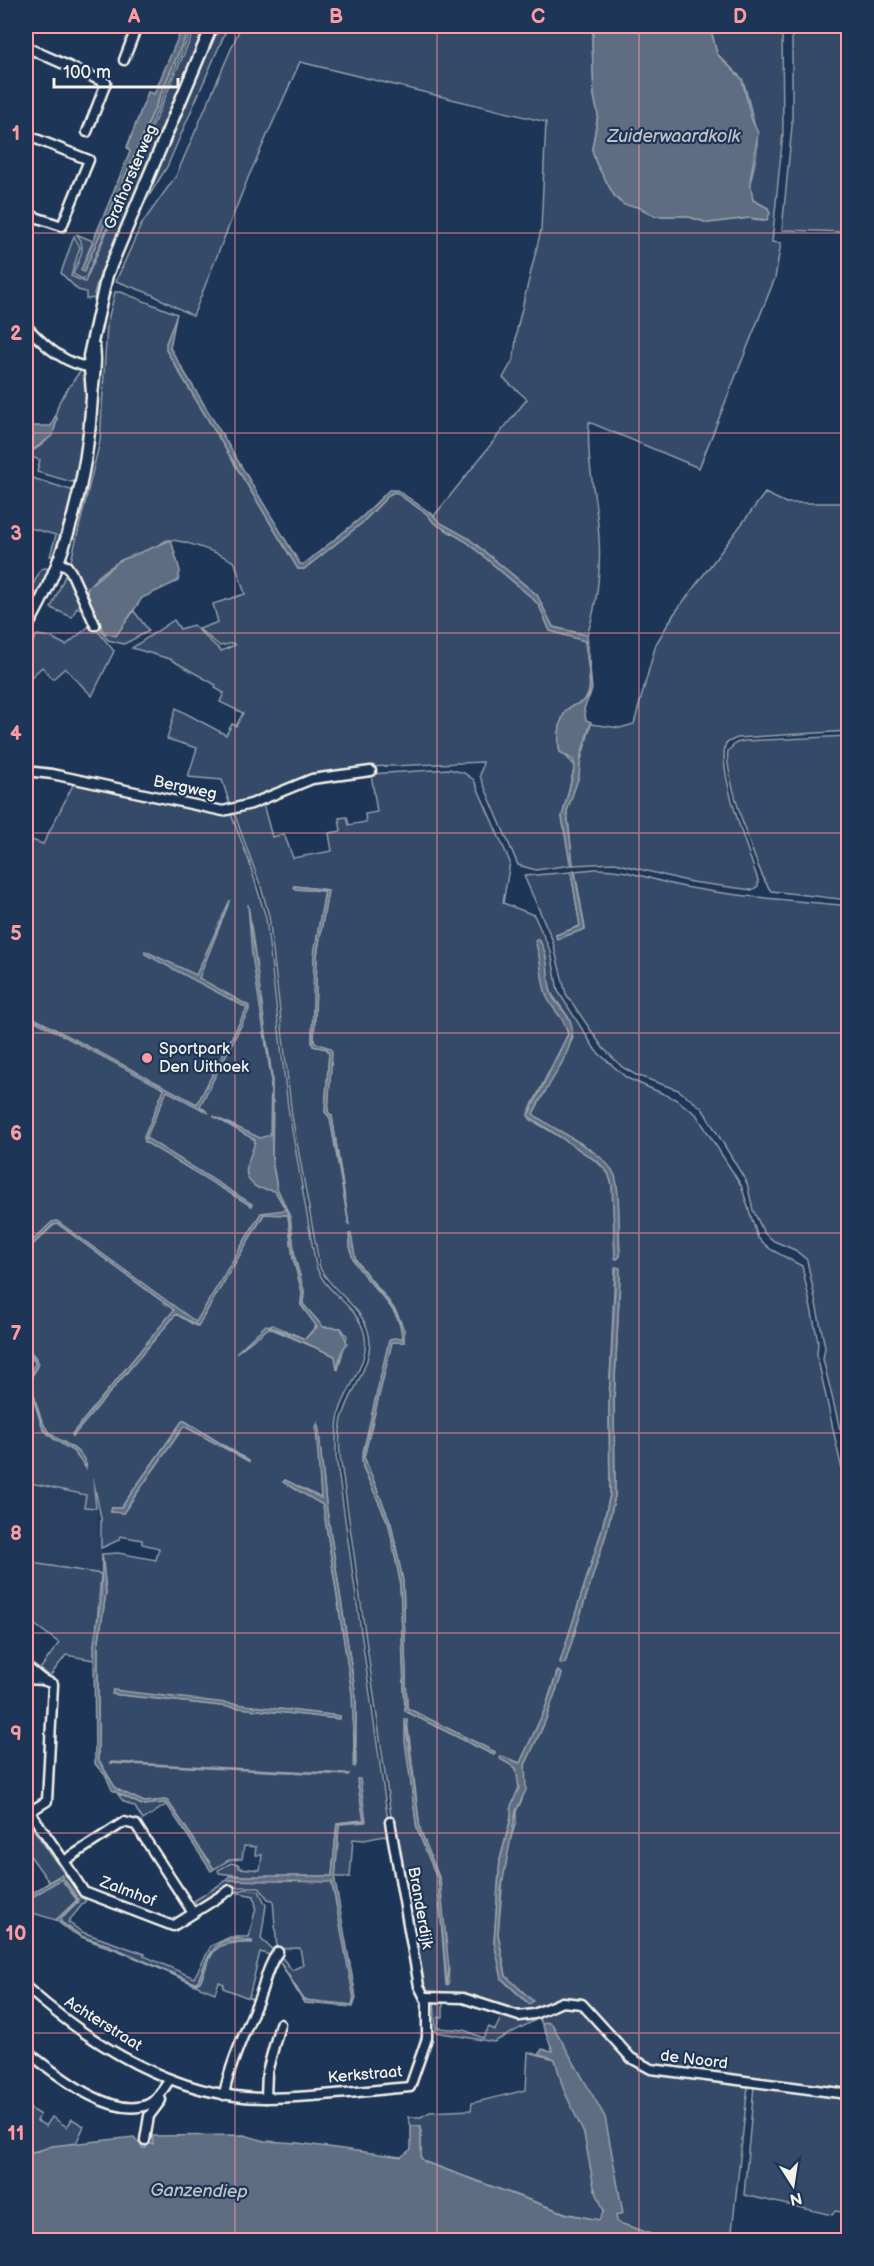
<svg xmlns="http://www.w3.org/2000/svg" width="874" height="2266" font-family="'Balsamiq Sans',sans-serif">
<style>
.built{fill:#2a4060}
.green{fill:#354a67;stroke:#949ea8;stroke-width:1.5;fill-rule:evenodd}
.water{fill:#5e6d82;stroke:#9aa2ab;stroke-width:1.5}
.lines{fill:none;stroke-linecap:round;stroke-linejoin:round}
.minor-casing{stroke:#f4f1e8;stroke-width:13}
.major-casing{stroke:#f4f1e8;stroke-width:15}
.minor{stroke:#1d3557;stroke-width:8}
.major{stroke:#1d3557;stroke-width:10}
.grid{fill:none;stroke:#ff9aa2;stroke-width:1.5;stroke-opacity:0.55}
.poi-dot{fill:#ff9aa2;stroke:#1d3557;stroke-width:2}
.labels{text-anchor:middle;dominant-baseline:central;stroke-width:4.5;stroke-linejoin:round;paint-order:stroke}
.street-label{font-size:16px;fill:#f4f1e8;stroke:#1d3557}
.poi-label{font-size:16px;fill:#f4f1e8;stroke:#1d3557;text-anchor:start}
.water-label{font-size:18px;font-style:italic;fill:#c0c3c4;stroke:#1d3557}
.neatline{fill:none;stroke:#ff9aa2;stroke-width:2}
.grid-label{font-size:20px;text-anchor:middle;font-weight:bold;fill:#ff9aa2}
</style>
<rect width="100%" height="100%" fill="#1d3557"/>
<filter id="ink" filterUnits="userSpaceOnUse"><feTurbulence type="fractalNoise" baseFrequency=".0167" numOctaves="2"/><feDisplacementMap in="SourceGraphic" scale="12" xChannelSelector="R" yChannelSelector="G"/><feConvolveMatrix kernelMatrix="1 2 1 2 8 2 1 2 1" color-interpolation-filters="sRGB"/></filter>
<g filter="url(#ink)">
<polygon class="built" points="26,1480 95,1493 104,1577 26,1566"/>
<g class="green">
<path d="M190,26H193L86,277L82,279L73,274C79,260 88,246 76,234L93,241L81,270L117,197Z"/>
<polygon points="196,26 207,26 97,283 94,294 96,298 86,299 86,292 78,290 61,273 74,236 80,247 71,276 85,282"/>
<polygon points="217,26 228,26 167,167 139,212"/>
<path d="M241,26H594L592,40L594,95L598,115L592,149L596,163L615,197L620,202L639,207L655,216H686L708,223L749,218L764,221L768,208L753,200C747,177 756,169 757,148C758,132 749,104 745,87L742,79L717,54L710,26H782L783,133L772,242L781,243L775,278L699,468L589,422C586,466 597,497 599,538C601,570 597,606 587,635L553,627L537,595L468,538L439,522L434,516L527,399L503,378L514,358L517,329L541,230L546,122L300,62L248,178L193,316L151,294L116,281L141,225L176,176Z"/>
<polygon points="792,26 848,26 848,232 782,230 792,126"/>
<path d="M115,292H121L177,314L166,350L298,569H304L362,523L390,494L395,492L427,514L434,523L467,542L531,597L539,605L550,631L585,641C587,653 592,684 588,694C585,702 581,702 574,706C560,713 558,734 559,749L575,766L562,817L571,865L536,870L518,865L480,776L483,762L368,767L328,772L231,808L222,780L188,777L197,748L167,739L176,708L226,735L232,724L236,726L243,713L220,702L224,693L215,688L216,685L170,659L132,648L174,620L180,629L193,625L221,651L235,645L233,643L220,646L199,629L218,622L213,604L245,594L235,563C225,555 182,539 168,540C162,541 159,547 152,549C126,557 103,567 86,590L118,632L134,611L149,631L124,644L108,640L100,630L70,565L100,441L107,324Z"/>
<path d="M86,370L88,419L77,480L72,482L37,472L40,460L26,455C42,446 55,437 57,418L55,416L59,402L80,371Z"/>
<polygon points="26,476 74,491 53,556 50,556 56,535 26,527"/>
<path d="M765,493L786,503H848V586L843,587L848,668V731L737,738L726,743C716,768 749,853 758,880V886L752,890L691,882L615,863L573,865L567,811L591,724L620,728L634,724L656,644L674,614Z"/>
<polygon points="45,568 50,570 26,620 26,598 41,569"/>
<polygon points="67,571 83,603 80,609 77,607 72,617 51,608"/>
<polygon points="92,624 114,651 92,696 65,668 53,679 42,667 26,682 26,651 37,635 50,637 66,645"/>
<path d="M848,736V900L771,891C757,874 724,772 728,751L736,743L744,741Z"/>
<path d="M449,769L464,773L474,780L510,862L503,903L534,915L551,952L558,991L596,1051L627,1078L675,1099L696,1114L741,1185L758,1238L770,1249L802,1266L818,1341L817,1355L848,1498V2092L661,2070L629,2052L593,2008L575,1998L561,1999L525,2013L433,1993L423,1988L421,1983L413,1925L410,1923L407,1909L409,1901L394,1834L396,1820L391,1816L340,1456C339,1443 339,1431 342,1419C349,1391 377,1360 368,1331C361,1306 331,1291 320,1268L292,1116L269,916L261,887L234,813L263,804L272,837L284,834L293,858L332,851L329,833L341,831L339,818L347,817L349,825L366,822L365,814L377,812L371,774ZM295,886L328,890L317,955L314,1042L331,1050L328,1112L332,1116L349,1225L330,1117L325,1112L329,1053L327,1049L313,1046L312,1042L317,936L325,891L295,889ZM540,940L551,993L569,1018L573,1038L533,1114L612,1170L617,1185L620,1256L617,1259L615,1257C614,1238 616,1189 609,1175C601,1159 547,1130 530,1119L528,1113L568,1034L564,1020L546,995L541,956L536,943ZM349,1234C351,1243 352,1254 357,1261C374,1288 405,1308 404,1342H392L364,1457L391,1524L403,1581L407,1708L495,1752L491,1754L405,1711L400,1581L389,1525L363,1467L362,1457L389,1341L402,1339C402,1307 369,1287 354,1261C350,1254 350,1242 349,1234ZM615,1268L620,1276L614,1401L615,1496L606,1534L565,1663H560L601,1533L610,1495L609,1401ZM557,1672L562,1674L544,1724L525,1765L522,1800L516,1811V1822L505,1856L498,1934L506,1976L529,2004L504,1981L494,1942L500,1860L520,1782L516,1768L501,1756L520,1763L545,1709ZM407,1719L420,1829L440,1880L449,1984L446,1985L438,1880L417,1829L411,1784Z"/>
<path d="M74,783L202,812L231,814L249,861L266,918L288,1107L316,1266C325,1293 357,1305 364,1332C372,1358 348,1386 340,1410C336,1425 336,1440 336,1456L390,1835L364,1840L353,1839L350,1877H335L339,1824L365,1822L357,1781L364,1820L337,1823L332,1876L251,1877L219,1873L218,1870L231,1863L239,1865V1868L260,1870L262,1855H255L256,1847L244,1846L242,1859L229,1860L214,1869L167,1800L144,1802L116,1789L98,1759V1647L106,1592L102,1554L118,1553L156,1560L159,1548L142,1544V1540L120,1536L119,1540L101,1548V1518L93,1479L96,1508L84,1507L86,1495L26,1482V1375L43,1429L54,1439L73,1451L87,1466C75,1444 65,1448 49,1432C37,1420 35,1395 30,1379L37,1368L36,1358L26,1346V1251L54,1225L58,1224L174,1310L72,1434L73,1436L176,1314L196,1326L264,1214L288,1215L293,1258L302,1292L301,1305L317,1325L305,1339L273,1325L267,1327L335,1356L338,1370L347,1336L341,1328L323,1327L303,1304L304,1291L295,1258L290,1217L277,1188L272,1161L273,1100L268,1169L287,1212L262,1214L197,1324L59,1223H54L26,1250V838L43,844ZM183,1420L249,1461L184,1426L123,1513L111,1508H121ZM318,1423L326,1504L356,1697V1765L353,1766L355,1723L352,1693L323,1505L285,1480L321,1498ZM113,1691L340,1716L339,1719L113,1694Z"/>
<path d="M595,869C626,868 650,880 680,886C735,897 792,900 848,906V1429L840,1430L823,1359L825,1347L807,1260L795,1250L774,1241L764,1233L753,1210L747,1183L702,1108L678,1090L636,1075L622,1067L603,1048L566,994L552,939L524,876L571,872L580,926L556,935L557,939L585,929L575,871Z"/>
<polygon points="26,1562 101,1574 94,1660 66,1655 50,1676 40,1669 59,1643 26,1618"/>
<polygon points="117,1793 142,1805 163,1802 167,1804 143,1820 135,1807 123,1801"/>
<path d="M32,1827L81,1898L86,1900L68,1922L82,1932L145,1954L144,1956L194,1978L211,1946L230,1937H249L256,1907L254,1896L235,1892L246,1889L259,1891L266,1905L261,1939L274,1951L273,1956L260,1952L249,1997L254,2000L223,1988L224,1984L219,1982L215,1993L195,1985C208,1978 204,1957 216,1948C227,1940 244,1946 252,1941C215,1936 210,1950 198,1981L195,1983L108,1945L83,1937L61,1922V1918L79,1902L61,1875L49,1882L26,1850V1830Z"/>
<polygon points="61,1878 77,1900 56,1920 26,1911 26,1901"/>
<polygon points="227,1880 331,1880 355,1991 352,2005 304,2000 277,1958 280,1955 292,1970 303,1965 300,1948 277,1949 273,1900 268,1899 259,1887 230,1887 197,1905 194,1901"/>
<polygon points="443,1999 443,2017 439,2017 438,2028 464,2030 483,2038 489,2027 495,2030 503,2014 519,2018 557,2005 581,2006 643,2070 658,2075 748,2086 731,2240 667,2240 617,2223 616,2215 622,2213 552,2024 542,2024 539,2018 494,2042 436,2032 434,2000"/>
<path d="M528,2052L555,2059C563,2086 577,2108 584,2134C592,2160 594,2186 604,2211L599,2220L568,2214L425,2162L421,2158V2126H411L408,2117H421L430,2112L471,2110L472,2103L526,2090Z"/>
<polygon points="754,2086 848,2100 848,2213 835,2211 832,2215 744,2195"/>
<polygon points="26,2106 40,2115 37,2121 46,2126 52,2117 67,2127 72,2119 84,2126 76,2143 26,2153"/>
</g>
<g class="water">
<polygon points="183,26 190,26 84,272 81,270 130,152 127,147 148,92 154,94"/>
<polygon points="595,26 710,26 717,54 742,79 751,118 758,133 750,182 753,200 768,208 770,213 767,220 749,218 708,223 686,216 655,216 639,207 624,205 615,197 596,163 592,149 598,115 594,95 592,40"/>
<path d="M176,317L170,348L300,564H304L362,517L389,490H397L432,514L439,522L468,538L537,595L553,627L587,635L592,690L584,709L586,720L591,722L581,755L579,776L567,811L573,865L570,863L562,817L575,766L573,760L560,752C557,740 559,714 570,707C578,702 585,704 589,694C592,684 586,653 585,641L550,631L539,605L531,597L467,542L434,523L427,514L395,492L390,494L362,523L304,569H298L166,350V343Z"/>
<polygon points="55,416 57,418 53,435 26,455 26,426 51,426"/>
<polygon points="171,540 180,571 178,581 142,598 116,636 104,633 86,595 88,587 119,561"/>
<polygon points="574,870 585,929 557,939 556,935 580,926 571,872"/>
<polygon points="294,886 328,890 317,955 314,1042 330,1048 332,1052 328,1112 332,1116 349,1225 330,1118 325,1112 329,1053 327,1049 313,1046 312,1042 314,954 325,891 295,889"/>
<polygon points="230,900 199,978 249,1006 249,1010 200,1106 209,1113 167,1091 146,1138 252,1204 251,1206 145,1142 144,1137 164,1089 35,1021 36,1019 197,1104 247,1008 145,954 145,951 196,975"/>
<path d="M248,904L272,1077V1161L277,1188L290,1217L295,1258L304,1291L303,1304L323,1327L341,1328L347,1343L341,1353L337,1370L335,1356L270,1327L236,1353L266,1325L305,1339L317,1327L301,1305L302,1292L293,1258L288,1215L264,1214L198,1326L176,1314L73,1436L72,1434L174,1310L58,1224L53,1225L26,1251V1247L52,1222L57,1221L196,1322L261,1213L286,1210L275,1191L258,1188C235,1175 253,1157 255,1140L213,1116L260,1138L270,1135L271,1077L252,955Z"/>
<path d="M538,939C550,954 546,974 551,992C554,1004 567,1011 571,1023C579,1048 543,1090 533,1114C553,1130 607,1152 615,1176C621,1194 618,1235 620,1256L617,1259L615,1258L612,1185L608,1173L598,1162L528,1116L568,1034C565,1018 553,1011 547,997C540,979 542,959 535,941Z"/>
<path d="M349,1234H351L356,1261L397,1314L404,1330V1342H392L364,1457L391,1524L403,1581L407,1708L495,1752L494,1755L405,1711L400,1581L389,1525L363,1467L362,1457L389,1341L393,1338L402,1339C403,1307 368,1287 354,1261C350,1254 350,1242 349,1234Z"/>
<polygon points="616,1267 620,1268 620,1276 614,1401 615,1496 606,1534 565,1663 562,1664 560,1662 601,1533 610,1495 609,1401"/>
<path d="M26,1346L38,1363L30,1379C35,1395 38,1421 50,1433C62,1444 87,1450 86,1468L73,1451L54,1439L43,1429L27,1378L35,1363L26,1350Z"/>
<polygon points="183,1420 250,1462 184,1426 123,1513 110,1512 112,1508 121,1508"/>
<polygon points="318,1423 326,1504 356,1697 355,1768 352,1693 323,1505 283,1482 285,1480 321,1498 316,1427"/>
<polygon points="102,1554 106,1592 98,1647 98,1759 116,1789 144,1802 167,1800 214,1869 211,1871 166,1803 142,1805 112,1790 106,1776 95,1764 94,1644 101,1600"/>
<polygon points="558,1671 562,1674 544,1724 525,1765 526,1790 516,1811 501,1890 498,1934 506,1976 533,2001 529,2004 502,1979 494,1942 500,1860 511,1819 511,1806 519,1788 516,1768 500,1759 501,1756 520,1763 545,1709"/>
<polygon points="113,1690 340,1716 340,1719 112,1694"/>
<polygon points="405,1719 420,1829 440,1880 449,1969 447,1986 438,1880 417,1829 405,1741"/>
<polygon points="110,1763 111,1762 349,1774 348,1775"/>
<polygon points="357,1779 360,1779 366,1821 339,1824 335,1881 356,1998 353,2007 304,2003 280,1962 304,2000 352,2005 354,1999 332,1882 227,1880 229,1876 332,1876 337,1823 364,1820"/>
<path d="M61,1875L79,1900L61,1918V1922L83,1937L108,1945L193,1983L198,1981C209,1954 218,1928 253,1943C247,1943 241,1941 234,1942C209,1945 209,1963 200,1982L193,1984C169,1973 144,1961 119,1951C94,1942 76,1938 56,1920L77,1900L61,1879L26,1901V1897Z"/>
<polygon points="546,2022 552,2024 605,2117 623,2213 616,2215 617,2222 667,2240 26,2240 26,2153 33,2153 52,2146 134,2137 143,2148 146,2148 147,2144 153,2144 153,2136 244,2135 265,2141 298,2143 401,2157 411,2149 411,2126 421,2126 421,2158 425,2162 567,2214 599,2220 604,2211 594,2187 584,2134 563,2088 555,2059 540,2054 542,2049 553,2051 542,2024"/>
</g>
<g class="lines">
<g class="minor-casing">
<g id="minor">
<polyline points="26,47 106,83 87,132"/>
<polyline points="124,60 137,26"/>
<polyline points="26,135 89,160 62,226 26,214"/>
<path d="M26,326C46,347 65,365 94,368"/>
<polyline points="57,563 67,566 71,572 95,625"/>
<polyline points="26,771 52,774 223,811 251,804 312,779 371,771"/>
<polyline points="26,1666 43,1680 53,1684 47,1801 26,1814"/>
<polyline points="26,1679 43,1680"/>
<polyline points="30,1812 64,1861 124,1822 136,1825 193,1913"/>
<polyline points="64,1861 84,1892 173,1926 230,1890"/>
<path d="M26,1987C90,2044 176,2098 265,2098C313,2098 362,2091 410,2087L427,2038V2002L419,1986L390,1822"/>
<polyline points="426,1997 463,1998 519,2016 534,2014 562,2002 582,2004 631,2058 651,2069 848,2094"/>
<path d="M26,2051C54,2072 111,2121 149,2104C158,2099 164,2088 170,2079"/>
<path d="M224,2095C230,2063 245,2033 257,2003C265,1985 266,1968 278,1952"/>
<polyline points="266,2098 267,2072 280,2024"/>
<polyline points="145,2140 149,2116 161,2100 159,2096"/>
</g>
</g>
<g class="major-casing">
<g id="major">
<polyline points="92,393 89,356 107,275 212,26"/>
<path d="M26,628C67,560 88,476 92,397C93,379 97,365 94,347"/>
</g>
</g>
<use href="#minor" class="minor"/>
<use href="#major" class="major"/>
</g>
</g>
<path class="grid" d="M235,26V2240M437,26V2240M639,26V2240M26,233H848M26,433H848M26,633H848M26,833H848M26,1033H848M26,1233H848M26,1433H848M26,1633H848M26,1833H848M26,2033H848"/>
<circle class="poi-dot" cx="147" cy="1058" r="6"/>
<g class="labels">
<g class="street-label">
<text transform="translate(131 177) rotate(-67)">Grafhorsterweg</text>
<text transform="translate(185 788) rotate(12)">Bergweg</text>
<text transform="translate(128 1892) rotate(21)">Zalmhof</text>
<text transform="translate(420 1908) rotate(80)">Branderdijk</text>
<text transform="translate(103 2024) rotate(32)">Achterstraat</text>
<text transform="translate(694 2060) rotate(7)">de Noord</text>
<text transform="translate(365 2075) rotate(-5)">Kerkstraat</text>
</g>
<g class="poi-label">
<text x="159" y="1049">Sportpark<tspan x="159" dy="18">Den Uithoek</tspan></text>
</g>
<g class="water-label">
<text x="674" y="136">Zuiderwaardkolk</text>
<text transform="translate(199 2191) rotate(1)">Ganzendiep</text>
</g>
</g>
<rect width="874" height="2266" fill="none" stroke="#1d3557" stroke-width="66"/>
<g transform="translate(793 2185) rotate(168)" stroke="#1d3557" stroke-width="4.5" paint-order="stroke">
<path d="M0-4.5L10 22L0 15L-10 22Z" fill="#f4f1e8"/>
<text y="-9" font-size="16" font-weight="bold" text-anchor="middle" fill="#f4f1e8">N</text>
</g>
<path d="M54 78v9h124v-9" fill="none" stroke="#f4f1e8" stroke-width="3"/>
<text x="63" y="78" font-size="18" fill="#f4f1e8" stroke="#1d3557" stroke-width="4.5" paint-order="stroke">100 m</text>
<rect x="33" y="33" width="808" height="2200" class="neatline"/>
<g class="grid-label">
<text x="134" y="23">A</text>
<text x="336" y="23">B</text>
<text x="538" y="23">C</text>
<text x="740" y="23">D</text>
<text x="16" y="140">1</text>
<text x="16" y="340">2</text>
<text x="16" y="540">3</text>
<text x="16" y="740">4</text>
<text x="16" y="940">5</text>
<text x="16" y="1140">6</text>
<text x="16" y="1340">7</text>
<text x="16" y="1540">8</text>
<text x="16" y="1740">9</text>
<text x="16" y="1940">10</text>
<text x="16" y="2140">11</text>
</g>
</svg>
